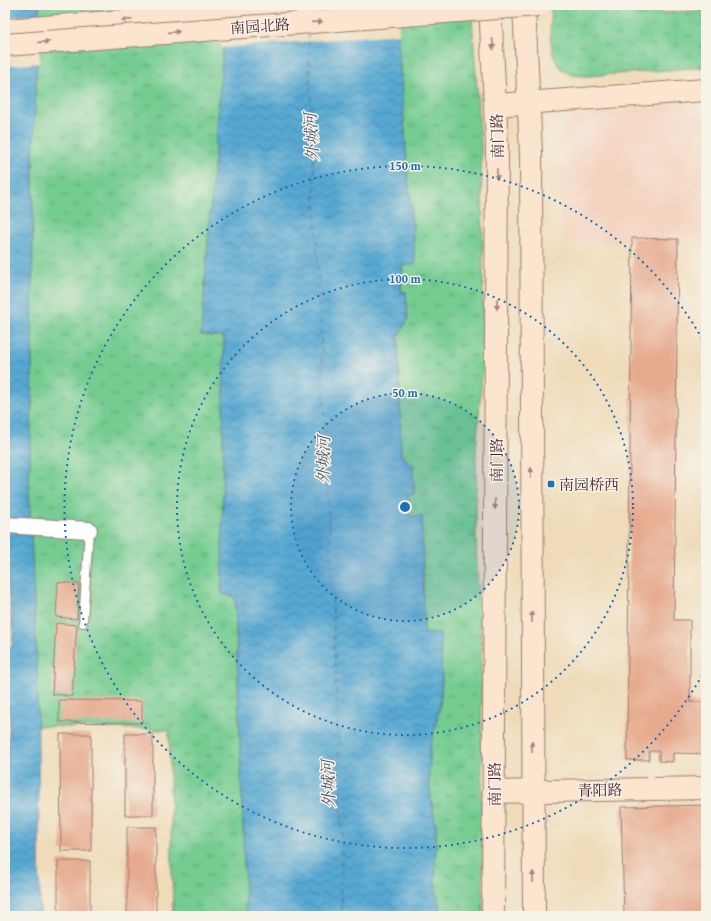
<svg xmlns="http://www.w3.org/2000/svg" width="711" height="921" font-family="'Gentium Book Plus','Noto Serif SC',serif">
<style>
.built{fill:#f4d3c0}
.grass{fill:url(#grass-tufts);stroke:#60765e}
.water{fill:url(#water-waves);stroke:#50647e}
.pier{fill:#efdbb9}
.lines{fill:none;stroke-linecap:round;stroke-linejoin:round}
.ferry{stroke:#4f566e;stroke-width:1;stroke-dasharray:5 4;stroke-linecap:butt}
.building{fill:#e6aa8e}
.lane-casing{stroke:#9c7d72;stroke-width:10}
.street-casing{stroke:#9c7d72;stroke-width:18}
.secondary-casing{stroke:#9c7d72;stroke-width:24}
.lane{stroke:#fff;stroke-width:8}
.street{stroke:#fff;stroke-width:16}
.secondary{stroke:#fbe5cf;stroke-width:22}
.secondary-bridge-casing{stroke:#9c7d72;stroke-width:24;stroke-linecap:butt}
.secondary-bridge{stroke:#fbe5cf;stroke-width:22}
.oneway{fill:#a2827d}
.ring{fill:none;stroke:#1f6fb2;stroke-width:2;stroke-dasharray:2 4}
.poi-dot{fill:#1f6fb2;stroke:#f7f3e8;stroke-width:1.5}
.labels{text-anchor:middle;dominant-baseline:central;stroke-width:3;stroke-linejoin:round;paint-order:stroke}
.street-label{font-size:15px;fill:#4a1f2b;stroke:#f7f3e8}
.poi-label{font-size:15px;fill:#4a1f2b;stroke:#f7f3e8;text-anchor:start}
.water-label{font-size:16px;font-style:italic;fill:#4f566e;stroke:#f7f3e8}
.centre{fill:#1f6fb2;stroke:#f7f3e8;stroke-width:2}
.ring-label{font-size:12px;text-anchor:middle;font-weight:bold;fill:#1f6fb2;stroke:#f7f3e8;stroke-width:3;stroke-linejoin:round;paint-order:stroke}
</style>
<defs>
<pattern id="grass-tufts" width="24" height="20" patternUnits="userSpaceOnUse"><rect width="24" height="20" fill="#75cc91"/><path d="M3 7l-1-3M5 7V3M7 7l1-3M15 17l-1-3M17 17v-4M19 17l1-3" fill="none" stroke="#62a577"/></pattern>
<pattern id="water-waves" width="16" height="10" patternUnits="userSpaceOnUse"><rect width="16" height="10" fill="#57a8d2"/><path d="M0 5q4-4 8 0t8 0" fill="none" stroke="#4a88ab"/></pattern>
</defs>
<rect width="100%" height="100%" fill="#f7f3e8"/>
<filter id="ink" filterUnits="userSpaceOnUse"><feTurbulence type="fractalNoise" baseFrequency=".025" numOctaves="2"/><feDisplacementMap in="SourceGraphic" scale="8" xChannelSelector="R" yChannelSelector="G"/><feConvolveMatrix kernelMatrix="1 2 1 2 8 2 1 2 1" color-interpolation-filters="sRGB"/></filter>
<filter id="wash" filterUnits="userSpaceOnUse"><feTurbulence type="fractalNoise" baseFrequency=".012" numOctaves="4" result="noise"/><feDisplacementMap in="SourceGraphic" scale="16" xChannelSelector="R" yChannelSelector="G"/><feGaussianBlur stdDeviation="0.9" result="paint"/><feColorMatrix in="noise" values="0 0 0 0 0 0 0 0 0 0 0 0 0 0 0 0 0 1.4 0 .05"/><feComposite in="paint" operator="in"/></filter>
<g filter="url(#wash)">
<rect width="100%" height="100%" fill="#efdbb9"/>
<polygon class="built" points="706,104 706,243 581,244 568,240 562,234 560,227 559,143 564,126 576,117 587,114"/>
<g class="grass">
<polygon points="39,5 219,5 223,47 201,335 224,337 222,594 235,597 246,916 173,916 169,730 37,726 37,668 29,488 32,398 33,158"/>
<polygon points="395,5 471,5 481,144 483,248 483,362 476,451 476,543 481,652 483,916 442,916 435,886 436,828 429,785 430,749 440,705 442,680 440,634 424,633 422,516 409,517 408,494 414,494 413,465 401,456 398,336 408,320 406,292 401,292 402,265 415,264"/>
<path d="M551,5H659L660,13L706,10V67L589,76C583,76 576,76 570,74C545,64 551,26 551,5Z"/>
</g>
<g class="water">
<polygon points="5,5 39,5 33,158 32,398 29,488 37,668 40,916 5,916 5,787 10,718 5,699 5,651 12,645 13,634 5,560"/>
<polygon points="397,30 415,264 402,266 401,292 406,292 408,320 398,336 401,456 413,465 414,494 408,495 409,516 422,516 424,633 440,634 442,680 440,705 430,749 429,785 436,828 435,886 442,916 246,916 235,597 222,594 224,337 201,335 223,47"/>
</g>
<g class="pier">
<polygon points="217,5 397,5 399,34 221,48"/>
<polygon points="40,15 39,63 5,66 5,18"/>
</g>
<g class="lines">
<polyline class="ferry" points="308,33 342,828 341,916"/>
</g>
<g id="blocks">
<g class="building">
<polygon points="632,238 678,239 674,620 690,620 690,702 706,702 706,754 673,753 673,762 659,761 659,751 649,751 649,760 627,760"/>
<polygon points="58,582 79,584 77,619 56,617"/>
<polygon points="56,623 77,625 72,696 52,694"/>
<polygon points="59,700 142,701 142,723 59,722"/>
<polygon points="60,734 91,734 91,851 61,851"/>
<rect x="125" y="734" width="28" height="81"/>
<polygon points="706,805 706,916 624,916 621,807"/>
<rect x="127" y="827" width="29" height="89"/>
<rect x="58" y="861" width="32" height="55"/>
</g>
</g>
</g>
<g filter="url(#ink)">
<use href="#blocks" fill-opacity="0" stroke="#9c7d72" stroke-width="1"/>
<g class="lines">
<g class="lane-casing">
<polyline id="lane" points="83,623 89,530"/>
</g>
<g class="street-casing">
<polyline id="street" points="5,525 89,530"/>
</g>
<g class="secondary-casing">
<g id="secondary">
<polyline points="490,5 497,146 493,916"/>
<polyline points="524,5 531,154 534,916"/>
<polyline points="5,30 334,5"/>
<polyline points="497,105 706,90"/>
<polyline points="494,792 706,788"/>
</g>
</g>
<use href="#lane" class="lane"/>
<use href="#street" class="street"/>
<use href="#secondary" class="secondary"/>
<g class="secondary-bridge-casing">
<polyline id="secondary-bridge" points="5,45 539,5"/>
</g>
<use href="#secondary-bridge" class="secondary-bridge"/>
</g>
<defs><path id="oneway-solid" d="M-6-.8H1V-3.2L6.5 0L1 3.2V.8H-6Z"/></defs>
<g class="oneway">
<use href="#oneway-solid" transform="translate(127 20) rotate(176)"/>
<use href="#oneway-solid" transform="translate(317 22) rotate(-4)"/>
<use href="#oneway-solid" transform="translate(174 32) rotate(-4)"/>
<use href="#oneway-solid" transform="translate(44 42) rotate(-4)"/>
<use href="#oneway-solid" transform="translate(493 44) rotate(86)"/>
<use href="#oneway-solid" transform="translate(497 174) rotate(90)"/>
<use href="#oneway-solid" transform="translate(497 304) rotate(90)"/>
<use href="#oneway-solid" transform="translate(531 473) rotate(-90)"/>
<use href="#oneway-solid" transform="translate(495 504) rotate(90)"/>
<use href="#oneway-solid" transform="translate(532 617) rotate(-90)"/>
<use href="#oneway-solid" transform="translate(532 747) rotate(-90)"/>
<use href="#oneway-solid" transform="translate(533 877) rotate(-91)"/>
</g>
</g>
<circle cx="405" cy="507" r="114" fill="#1f6fb2" fill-opacity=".12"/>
<g class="ring">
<circle cx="405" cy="507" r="114"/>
<circle cx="405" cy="507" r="228"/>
<path d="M705 670A341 341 0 1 1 705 344"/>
</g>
<rect class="poi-dot" x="547" y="480" width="8" height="8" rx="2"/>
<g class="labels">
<g class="street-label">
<text transform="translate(260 26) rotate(-4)">南园北路</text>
<text transform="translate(497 136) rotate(-91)">南门路</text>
<text transform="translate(496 460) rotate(-90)">南门路</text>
<text transform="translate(494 784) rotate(-90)">南门路</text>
<text transform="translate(600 790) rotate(-1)">青阳路</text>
</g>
<g class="poi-label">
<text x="559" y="484">南园桥西</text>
</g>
<g class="water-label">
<text transform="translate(311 137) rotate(-93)">外城河</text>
<text transform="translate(323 460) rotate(-89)">外城河</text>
<text transform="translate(328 784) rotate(-92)">外城河</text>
</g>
</g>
<circle cx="405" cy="507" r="6" class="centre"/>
<g class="ring-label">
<text x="405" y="170">150 m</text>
<text x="405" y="283">100 m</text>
<text x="405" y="397">50 m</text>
</g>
<rect width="711" height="921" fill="none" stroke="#f7f3e8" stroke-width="20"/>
</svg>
